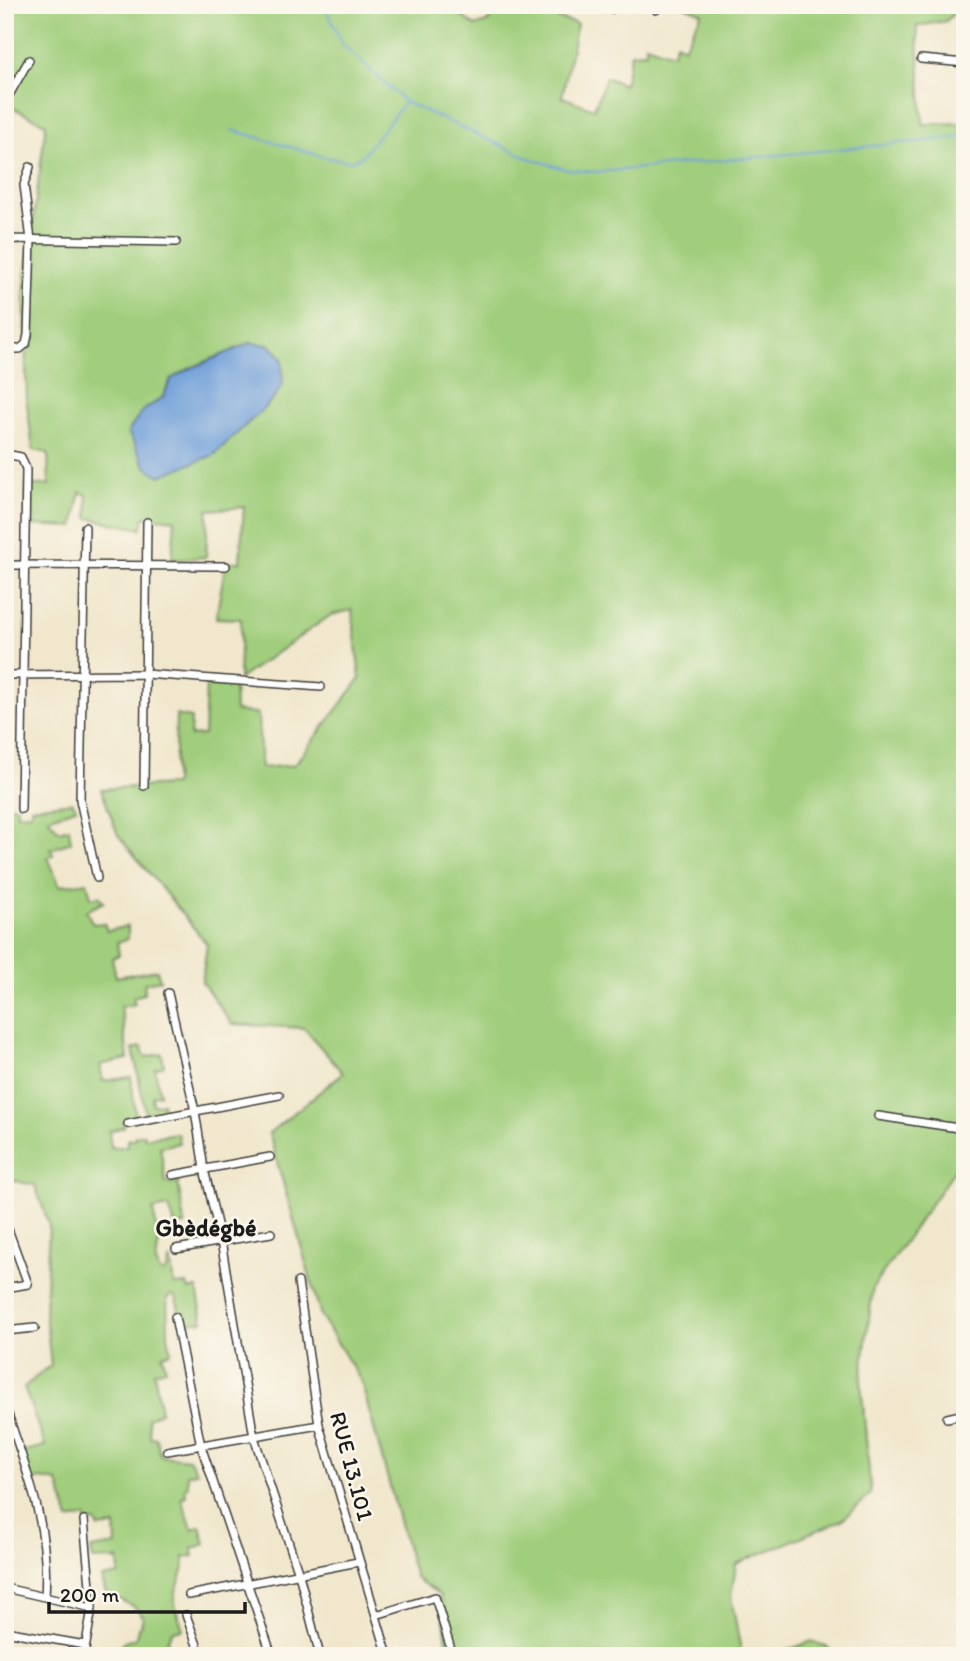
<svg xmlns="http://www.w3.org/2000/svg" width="970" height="1661" font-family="Itim,sans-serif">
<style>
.green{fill:#a0ce7c;stroke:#5e754c;stroke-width:2;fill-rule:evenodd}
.water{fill:#6f9fd9;stroke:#465e7a;stroke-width:2}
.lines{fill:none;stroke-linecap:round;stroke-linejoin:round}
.stream{stroke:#6f9fd9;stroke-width:2}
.street-casing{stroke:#3c3a37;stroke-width:10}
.street{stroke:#fff;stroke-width:7}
.labels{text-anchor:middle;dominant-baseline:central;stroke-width:5;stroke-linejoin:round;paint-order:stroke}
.street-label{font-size:23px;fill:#1c1c1c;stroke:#fbf7ec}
.neighbourhood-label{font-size:24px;font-weight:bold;fill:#1c1c1c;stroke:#fbf7ec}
</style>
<rect width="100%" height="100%" fill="#fbf7ec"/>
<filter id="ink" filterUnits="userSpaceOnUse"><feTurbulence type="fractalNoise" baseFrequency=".0143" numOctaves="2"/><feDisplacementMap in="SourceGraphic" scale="14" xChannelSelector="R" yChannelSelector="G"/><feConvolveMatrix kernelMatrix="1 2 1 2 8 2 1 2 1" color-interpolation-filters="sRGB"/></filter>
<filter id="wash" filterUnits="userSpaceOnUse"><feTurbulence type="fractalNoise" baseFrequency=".00686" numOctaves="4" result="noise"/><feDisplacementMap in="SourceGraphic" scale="28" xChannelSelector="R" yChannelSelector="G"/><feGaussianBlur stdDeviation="1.57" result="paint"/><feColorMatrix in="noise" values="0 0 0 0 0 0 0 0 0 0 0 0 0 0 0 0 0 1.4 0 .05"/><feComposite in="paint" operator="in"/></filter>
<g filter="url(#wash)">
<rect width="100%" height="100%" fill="#f1e7cd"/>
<g class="green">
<path d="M5,5H448L475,26L489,21L488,5H513L577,24L562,97L594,109L606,77L624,85L631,53L646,52V45L672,54L676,43L684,47L702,13L682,5H916L917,11L962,5L946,21L917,26L923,124L965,123V1155L873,1287L861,1381L871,1494L842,1520L736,1564L731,1597L742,1656L780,1653L812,1641L829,1648L835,1656H641L636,1654L485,1656L483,1651L447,1642L440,1595L415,1578L361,1381L321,1316L269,1133L343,1073L304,1028L232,1024L202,982L207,944L118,835L101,789L174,785L176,715L191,718L190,736L204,735L206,683L234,685L235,711L258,714L261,768L294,765L360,679L352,610L331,615L239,679L241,619L216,618L226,562H240L244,507L208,510L206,557L172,560L175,520L144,517L141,529L88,518L87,495L80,492L74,527L26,525L27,485H49L48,453L33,450L27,404L24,291L46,124L5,104ZM250,343L234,435L214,455L160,476L141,412L163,397L171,379L189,369Z"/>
<path d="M73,802L76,808L48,818L59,831L69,828L71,842L51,849L53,855L48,858L60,886L87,882L91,898L99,896L104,902L86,911L93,924L104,923L107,931L128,926V939L117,942L119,955L112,958L116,977L157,970L160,980L145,983L144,994L133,997L135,1004L121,1007L128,1059L100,1065L103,1081L131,1077L136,1119L123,1121L124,1127L109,1131L111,1148L127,1146V1140L135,1139V1136L144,1134L145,1138L177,1133L179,1143L160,1147L166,1183L178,1182L185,1225L175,1226L169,1207L153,1210L159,1241L156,1262L160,1272L163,1273L166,1271L170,1258L174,1285L187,1284L189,1290L197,1288L203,1321L182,1323L176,1298L172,1295L167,1298L168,1335L171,1352L162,1355L166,1369L154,1372L161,1412L148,1418L150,1437L156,1438L161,1456L189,1459L197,1472L187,1474L188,1486L185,1488L186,1496L181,1497L192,1529L200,1526L205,1544L192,1549L194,1556L184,1557C186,1577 174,1584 175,1601C175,1610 180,1620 183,1629L172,1631L167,1641L168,1656H122V1643L136,1638L138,1627L141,1625L143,1617L139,1610L105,1591L102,1578L119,1575L118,1559L93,1560L91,1549L116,1545L115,1526L99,1528L96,1522H87L85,1517L69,1520L58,1482L41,1479L31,1482L24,1451L45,1446L24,1387L51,1365L45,1312L49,1225L35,1185L5,1179V806L17,807V814L31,813V807Z"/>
<polygon points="142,1047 145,1057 162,1054 164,1066 155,1069 160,1094 152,1096 153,1105 163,1103 163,1113 146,1116 133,1049"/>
</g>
<polygon class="water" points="250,343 270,345 282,358 283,384 275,397 262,410 214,455 160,476 146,467 128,432 141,412 163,397 171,379 189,369"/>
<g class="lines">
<g class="stream">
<polyline points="324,5 343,45 405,102 529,158 568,170 600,172 965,137"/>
<polyline points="232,130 324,157 350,161 361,157 405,102"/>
</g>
</g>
</g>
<g filter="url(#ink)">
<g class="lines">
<g class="street-casing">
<g id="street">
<polyline points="612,9 613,5"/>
<polyline points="656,10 658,5"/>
<polyline points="921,59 965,63"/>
<polyline points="5,102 29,60"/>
<polyline points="5,239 176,242"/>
<polyline points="5,349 20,349 26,344 28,335 31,240 24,185 30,167"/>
<polyline points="5,454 21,457 26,469 21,809"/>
<polyline points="85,527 80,800 97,878"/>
<polyline points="5,565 226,566"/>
<polyline points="5,675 145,674 321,687"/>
<polyline points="144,786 147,522"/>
<polyline points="168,993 195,1111 204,1169 221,1241 254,1437 299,1574 320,1656"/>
<polyline points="878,1116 965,1129"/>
<polyline points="128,1124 279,1095"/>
<polyline points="173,1175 270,1157"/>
<polyline points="5,1221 28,1284 5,1288"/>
<polyline points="176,1249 271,1233"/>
<polyline points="298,1282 319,1425 388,1656"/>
<polyline points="175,1317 201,1446 272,1656"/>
<polyline points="5,1331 35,1328"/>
<path d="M5,1405C26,1471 50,1525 45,1596"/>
<polyline points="947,1418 965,1414"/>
<polyline points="167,1451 319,1425"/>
<polyline points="5,1588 92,1608"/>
<polyline points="189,1595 358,1562"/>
<polyline points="186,1615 201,1656"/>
<polyline points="376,1615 435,1597 453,1656"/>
<polyline points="5,1631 85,1645"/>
<polyline points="84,1656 92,1608 84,1520"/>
</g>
</g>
<use href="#street" class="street"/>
</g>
</g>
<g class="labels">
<g class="street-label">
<text transform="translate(352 1466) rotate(75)">RUE 13.101</text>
</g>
<g class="neighbourhood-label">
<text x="206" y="1227">Gbèdégbé</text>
</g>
</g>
<rect width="970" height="1661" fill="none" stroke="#fbf7ec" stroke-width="28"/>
<path d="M49 1602v10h196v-10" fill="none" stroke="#1c1c1c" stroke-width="3.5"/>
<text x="60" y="1602" font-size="21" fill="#1c1c1c" stroke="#fbf7ec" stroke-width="5" paint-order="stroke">200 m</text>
</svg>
